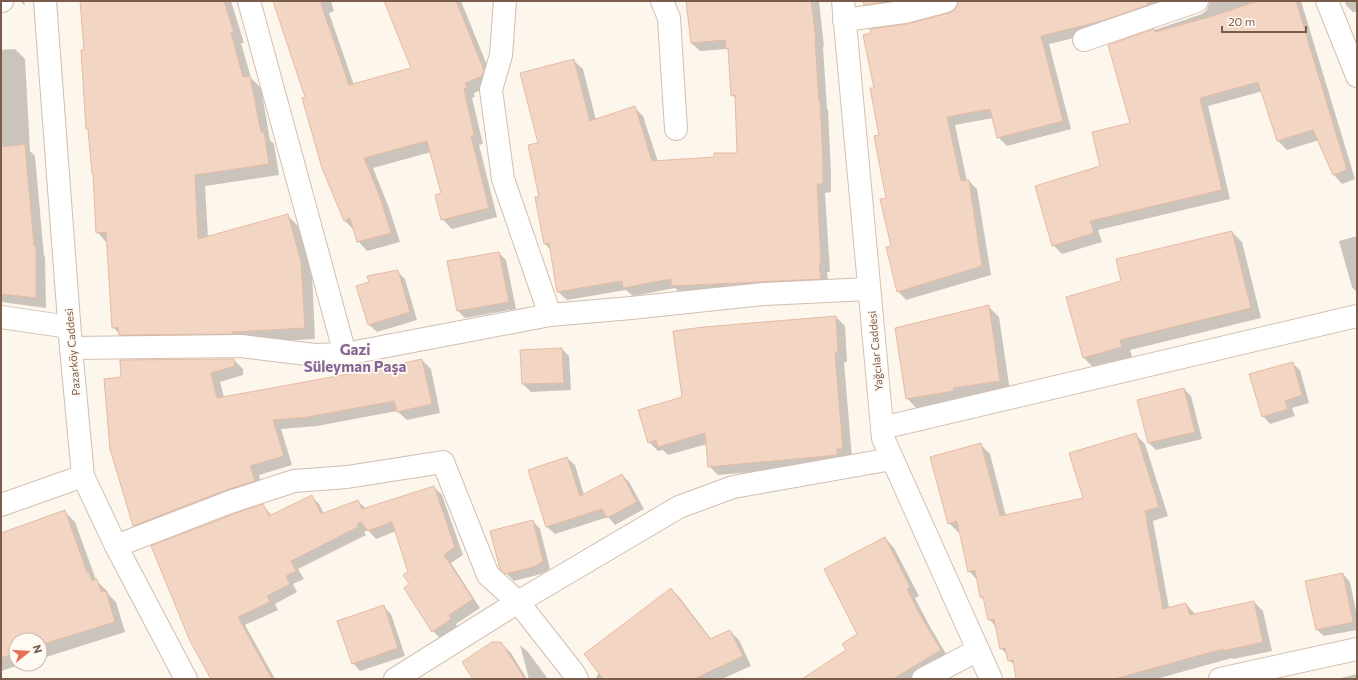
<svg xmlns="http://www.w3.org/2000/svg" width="1358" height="680" font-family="Commissioner,sans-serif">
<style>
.shadow{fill:#0003}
.building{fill:#f3d5c3;stroke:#e6bba3}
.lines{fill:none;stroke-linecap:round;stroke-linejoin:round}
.street-casing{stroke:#d1beb0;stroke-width:24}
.secondary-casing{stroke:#d6c0b0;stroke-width:24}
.street{stroke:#fff;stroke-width:22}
.secondary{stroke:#fff;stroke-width:22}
.labels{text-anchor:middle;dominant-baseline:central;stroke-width:3.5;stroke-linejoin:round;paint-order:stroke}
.street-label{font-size:11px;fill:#7a5c4d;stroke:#fffaf3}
.district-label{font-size:15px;font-weight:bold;fill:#846695;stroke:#fffaf3}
</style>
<rect width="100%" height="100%" fill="#fdf6ec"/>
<g class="shadow">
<polygon points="20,1 24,1 25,5 24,5"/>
<polygon points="81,1 231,1 244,43 241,43 251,78 261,88 270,140 274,144 279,175 205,186 208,238 287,215 298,226 312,273 315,339 242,343 130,345 113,327 107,243 97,232 94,175 93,174 89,131 87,129 85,51"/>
<polygon points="275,1 331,1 334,11 329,13 354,85 412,68 385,1 461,1 493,80 491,86 474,93 475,97 472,98 483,144 479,145 497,217 452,229 442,219 442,194 431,152 373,168 389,208 400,242 367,251 358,241 354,230 344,220"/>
<polygon points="687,1 819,1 824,47 823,47 827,109 828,110 831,172 831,192 825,193 830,272 827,272 829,287 681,294 675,288 633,296 626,290 567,300 558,292 551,250 545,244 540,197 540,144 574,61 583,69 596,120 634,107 643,116 658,162 715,158 738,154 736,99 732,95 729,51 727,49 700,51 691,43"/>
<polygon points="864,1 938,1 873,13 865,4"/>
<polygon points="959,1 1192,1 1111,29 1049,44 1071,129 1007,146 998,137 993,118 955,125 967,181 969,181 977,189 991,275 906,300 898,291 875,89 950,14 956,10 959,4"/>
<polygon points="1210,1 1301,1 1355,179 1342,184 1334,175 1319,140 1287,150 1278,141 1263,91 1208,106 1230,199 1098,230 1102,242 1062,254 1053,245 1101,167 1132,124 1110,45 1202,14 1207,10"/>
<polygon points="1345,1 1357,1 1357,12 1353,12 1346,5"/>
<polygon points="15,49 25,59 30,151 35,156 44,256 45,257 46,308 1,302 1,50"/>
<polygon points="1232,232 1242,242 1261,318 1130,350 1132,357 1094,368 1084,358"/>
<polygon points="1357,236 1357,292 1352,287 1339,241"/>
<polygon points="499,253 506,260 516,309 465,318 458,311"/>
<polygon points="397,271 405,279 417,320 377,332 369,325"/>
<polygon points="988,306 999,317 1010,391 917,409 907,398"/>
<polygon points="836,317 845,326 847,362 844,362 852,458 846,464 718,475 709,466 707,444 668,455 663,450 658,451 649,442 683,398"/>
<polygon points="562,349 569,356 571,390 531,392 523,384 521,351"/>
<polygon points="234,360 243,369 243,375 220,382 224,397 381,369 422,360 431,369 440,413 407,420 397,411 317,426 281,429 292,465 259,475 263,490 143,534 134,525 105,380"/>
<polygon points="1292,363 1300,370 1309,403 1292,408 1295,416 1270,424 1263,416"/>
<polygon points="1184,389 1191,396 1202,439 1156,450 1149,443 1139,400"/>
<polygon points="1136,435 1145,444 1168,516 1153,521 1169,608 1186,604 1196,615 1254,602 1263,611 1272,651 1233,659 1232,658 1156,679 1017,679 1015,666 1009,660 1008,656 1001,648 996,627 989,619 985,601 981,597 978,581 969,571 960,532 958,532 949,523 980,444 990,454 1006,516 1084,499"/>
<polygon points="567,458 575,465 584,495 622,475 629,482 644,509 615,525 608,517 555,534 547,527 529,471"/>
<polygon points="434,487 442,495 463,555 451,563 480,608 456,624 458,628 441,639 433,631 411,585 409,572 396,531 376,539 368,530 364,532 366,535 298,569 304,579 293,584 297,592 275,604 278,610 245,625 275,679 212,679 263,505 272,516 311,496 319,504 324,514 358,501 366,509"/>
<polygon points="65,512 75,522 96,580 107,591 109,595 116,602 125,632 40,659 40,640 16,640 16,664 23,664 1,671 1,534"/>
<polygon points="533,521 540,529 550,569 541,574 514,581 501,568"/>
<polygon points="885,538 894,548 919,596 915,598 929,625 949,659 916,679 804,679 847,651 859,635"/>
<polygon points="1343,574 1350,582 1357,616 1357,630 1324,636 1316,629"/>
<polygon points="671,589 680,598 711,639 730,631 739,640 751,666 722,679 598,679 596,677"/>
<polygon points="383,606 391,614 405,656 360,671 353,663"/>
<polygon points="501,643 511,653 527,679 474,679"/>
<polygon points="520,645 528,652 548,679 529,679"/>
<polygon points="1357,674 1357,679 1337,679"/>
</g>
<g class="building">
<polygon points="80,1 224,1 234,33 231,33 243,77 250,76 261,132 264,132 269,164 195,175 198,239 288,214 301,262 305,328 232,332 232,334 119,335 118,327 112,328 106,232 96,233 93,174 92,174 88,129 86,129 81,50 84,50"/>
<polygon points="273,1 320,1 349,85 411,68 384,1 456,1 484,70 482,76 465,83 467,87 464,89 474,135 471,136 489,208 441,220 435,195 441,193 427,141 364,158 380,197 391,233 357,242 350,218 344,221 322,168 302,98 305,97"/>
<polygon points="686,1 811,1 816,39 815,39 819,101 820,100 823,163 823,184 817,184 821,264 819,264 821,279 671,286 671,279 623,288 622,281 557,292 549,243 544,244 535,197 539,197 528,145 538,143 520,73 574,59 590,121 635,106 652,161 714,157 714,153 737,153 735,95 731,96 728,48 726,49 725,40 691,43"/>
<polygon points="863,1 892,1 864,5"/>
<polygon points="958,1 1147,1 1148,5 1102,21 1041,36 1063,121 997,138 990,109 947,117 961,181 969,180 982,266 897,292 886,247 891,246 880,199 886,198 874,136 879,135 870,88 874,88 863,35 871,33 870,29 907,24 949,13 955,10 958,5"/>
<polygon points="1258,1 1296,1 1347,170 1333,175 1313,130 1277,141 1258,82 1200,98 1222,190 1090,221 1094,233 1052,246 1035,186 1100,166 1092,132 1130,123 1108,45 1154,29 1155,32 1213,16"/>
<polygon points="25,144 34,246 36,246 36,298 1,294 1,147"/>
<polygon points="1232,231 1251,308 1120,340 1122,347 1083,358 1066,297 1121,281 1116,259"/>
<polygon points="499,252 509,302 457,311 447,261"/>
<polygon points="398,270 410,312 368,325 356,286 369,282 367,276"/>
<polygon points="989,305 1000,381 953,388 954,391 906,399 895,328"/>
<polygon points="836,316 838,353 835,353 843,449 837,449 837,455 708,467 705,433 658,447 656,440 648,443 638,410 682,397 673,331 704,327"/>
<polygon points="562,348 564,383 522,384 520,350"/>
<polygon points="234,359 235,366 211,373 217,398 381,368 422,359 432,404 397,412 394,401 307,417 273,420 284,456 250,466 255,481 226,490 133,526 110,449 104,379 121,377 120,360"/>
<polygon points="1293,362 1302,395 1285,401 1288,409 1262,417 1249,374"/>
<polygon points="1184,388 1195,432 1148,443 1137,400"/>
<polygon points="1136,433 1159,507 1145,511 1163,609 1186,603 1190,615 1254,601 1263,642 1223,651 1223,649 1114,679 1016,679 1013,660 1008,661 1005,648 1000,649 994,619 988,620 983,597 980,597 975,570 968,572 957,521 948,524 930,457 981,443 1000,516 1083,498 1069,453"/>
<polygon points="567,457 580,496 622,474 637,502 607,518 602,509 546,527 528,470"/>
<polygon points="434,486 455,547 444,555 473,599 449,615 451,619 432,632 404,588 409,584 403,575 408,572 392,522 368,531 361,522 357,524 358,527 291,561 296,571 286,576 290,584 267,596 270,602 238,617 272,679 211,679 190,641 151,546 234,514 263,504 269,516 312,495 321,514 358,500 362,509"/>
<polygon points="65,510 87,572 89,572 92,581 97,579 101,592 106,591 115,622 40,645 40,640 16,640 16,653 1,658 1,533"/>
<polygon points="533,520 543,561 534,567 505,574 500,569 490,531"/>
<polygon points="885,537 910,587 907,589 920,615 941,650 893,679 802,679 846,650 842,644 857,634 824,569"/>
<polygon points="1343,573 1353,622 1316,630 1305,581"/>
<polygon points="671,588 710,639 730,630 743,656 694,679 603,679 584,654"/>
<polygon points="384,605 398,648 352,664 337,621"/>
<polygon points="492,642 501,642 525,679 473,679 462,662"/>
</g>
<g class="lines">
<g class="street-casing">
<g id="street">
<polyline points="1,1 2,1"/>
<polyline points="45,1 71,348 83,476 116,546 186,679"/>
<polyline points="249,1 345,354"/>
<polyline points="505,1 501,55 491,90 503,179 550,315"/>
<polyline points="662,1 669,18 676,129"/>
<polyline points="1327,1 1357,76"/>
<polyline points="844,20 904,12 946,1"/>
<polyline points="1084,40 1197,1"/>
<polyline points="1,317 69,327"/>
<polyline points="71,348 241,346 315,355 345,354 550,315 631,308 764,294 869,289"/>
<polyline points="1,505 83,476"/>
<polyline points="116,546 230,502 294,481 347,477 443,462 488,575 518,602 573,672 577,679"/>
<polyline points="395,679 518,602 679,507 733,487 892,459"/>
<polyline points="923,679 978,650"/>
</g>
</g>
<g class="secondary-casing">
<g id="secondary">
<polyline points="843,1 883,438 991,679"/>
<polyline points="882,428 1357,316"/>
<polyline points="1220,679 1357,649"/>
</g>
</g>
<use href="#street" class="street"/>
<use href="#secondary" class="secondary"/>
</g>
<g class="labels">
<g class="street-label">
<text transform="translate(875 351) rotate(-95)">Yağcılar Caddesi</text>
<text transform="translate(72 352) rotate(-95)">Pazarköy Caddesi</text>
</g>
<g class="district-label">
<text x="355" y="349">Gazi<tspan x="355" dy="17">Süleyman Paşa</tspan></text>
</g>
</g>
<rect width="1358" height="680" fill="none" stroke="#7a5c4d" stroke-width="4"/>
<g transform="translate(28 652) rotate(73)"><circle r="19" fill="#fffaf3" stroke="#cabbb1"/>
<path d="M0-3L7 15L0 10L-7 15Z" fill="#e76f51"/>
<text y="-6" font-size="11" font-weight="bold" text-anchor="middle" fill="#7a5c4d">N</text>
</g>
<path d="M1222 26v6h84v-6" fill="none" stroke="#7a5c4d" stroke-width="2"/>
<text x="1228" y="26" font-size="12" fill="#7a5c4d" stroke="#fffaf3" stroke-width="3" paint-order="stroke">20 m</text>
</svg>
